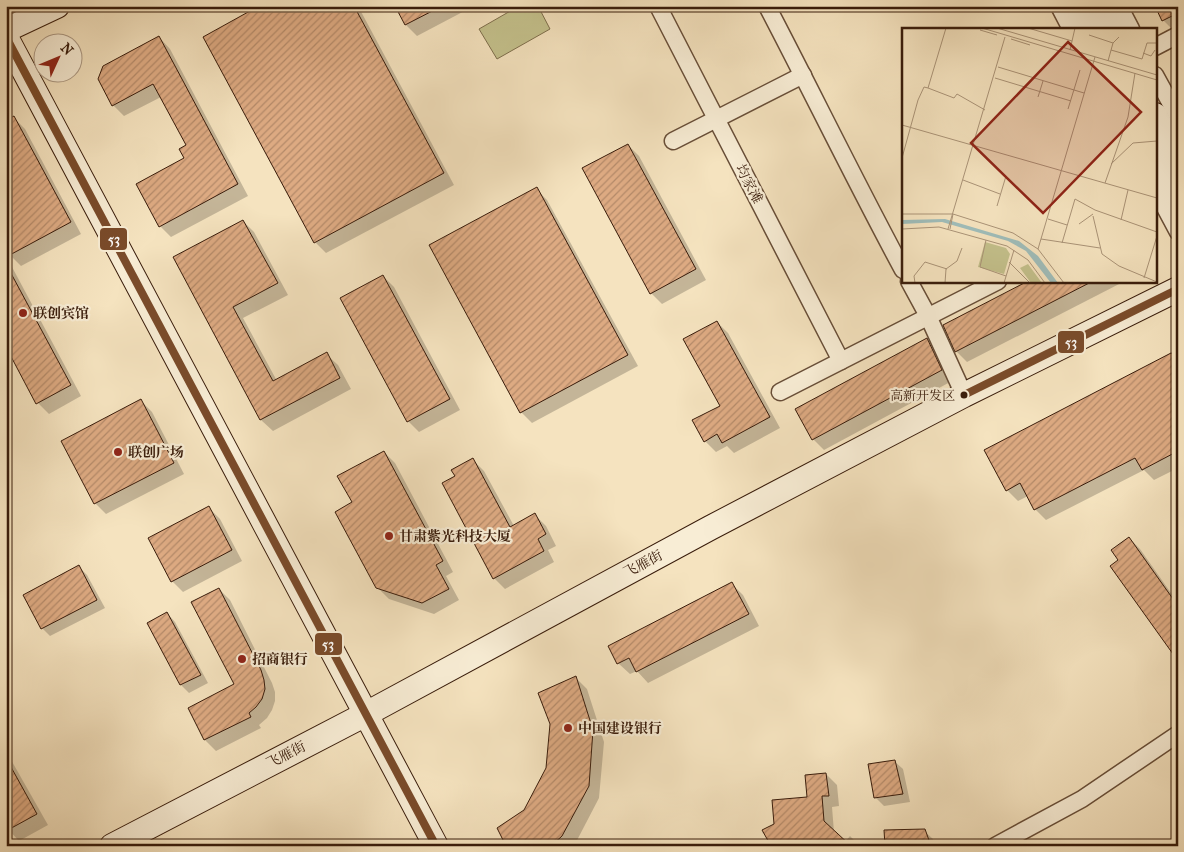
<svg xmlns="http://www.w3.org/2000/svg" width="1184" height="852" font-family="'IM FELL French Canon','Noto Serif SC',serif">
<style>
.grass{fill:#c4c18c;stroke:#7e6e4c}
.shadow{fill:#0003}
.building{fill:url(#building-hatch);stroke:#391c0b}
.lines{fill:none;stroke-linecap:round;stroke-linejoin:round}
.street-casing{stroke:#684e38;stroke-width:19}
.secondary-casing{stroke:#391c0b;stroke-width:26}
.street{stroke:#f8edd5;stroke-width:16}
.secondary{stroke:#f8edd5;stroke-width:24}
.bus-1-casing{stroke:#f8edd5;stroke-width:11}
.bus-1{stroke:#7a4b2a;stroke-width:8}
.poi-dot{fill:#8f2418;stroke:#f8edd5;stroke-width:2}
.bus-dot{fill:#391c0b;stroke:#f8edd5;stroke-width:2}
.labels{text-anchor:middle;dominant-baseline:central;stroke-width:4.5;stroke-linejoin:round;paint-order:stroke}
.bus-label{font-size:13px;fill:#391c0b;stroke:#f8edd5;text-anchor:end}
.street-label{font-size:14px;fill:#391c0b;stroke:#f8edd5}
.poi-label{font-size:14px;font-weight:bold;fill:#391c0b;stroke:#f8edd5;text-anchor:start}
.inset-road{fill:none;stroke:#aa9377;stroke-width:1}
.view{fill:#8f2418;fill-opacity:0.15;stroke:#8f2418;stroke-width:2.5}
.inset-edge{fill:none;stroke:#391c0b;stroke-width:2.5}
.line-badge{stroke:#f8edd5;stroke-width:2}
.badge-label{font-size:14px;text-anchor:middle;font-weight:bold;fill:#fff}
</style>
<defs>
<pattern id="building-hatch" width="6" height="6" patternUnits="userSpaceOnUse" patternTransform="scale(1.25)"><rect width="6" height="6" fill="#ddaa82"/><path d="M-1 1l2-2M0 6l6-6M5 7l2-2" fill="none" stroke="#b48a69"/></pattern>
</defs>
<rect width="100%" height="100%" fill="#f5e3bf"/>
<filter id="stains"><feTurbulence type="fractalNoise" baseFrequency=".004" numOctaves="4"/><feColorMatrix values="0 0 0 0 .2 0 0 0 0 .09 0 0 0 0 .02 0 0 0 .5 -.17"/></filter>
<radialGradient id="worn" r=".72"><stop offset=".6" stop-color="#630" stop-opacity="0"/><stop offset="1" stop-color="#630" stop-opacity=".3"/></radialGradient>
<polygon class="grass" points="519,6 538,6 550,29 497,59 479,29"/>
<g class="shadow">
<polygon points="262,6 358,6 454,185 326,253 315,242"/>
<polygon points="396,6 474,6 417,36 406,25"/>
<polygon points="1178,6 1178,29 1174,31 1163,20"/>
<polygon points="159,37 170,49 248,196 171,237 160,226 186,159 187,146 161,97 124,116 113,105"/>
<polygon points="14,118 25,129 81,234 21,266 10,255 6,248"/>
<polygon points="628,145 639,156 706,280 662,304 651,293"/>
<polygon points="536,189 547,200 638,366 532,423 521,412"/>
<polygon points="243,221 254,232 288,295 243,318 277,381 326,354 338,365 351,389 273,431 261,420 175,258"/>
<polygon points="6,261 12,267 81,396 49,414 38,403 6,345"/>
<polygon points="383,276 394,287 460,410 419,432 408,421"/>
<polygon points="1031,281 1125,281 967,362 956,351"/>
<polygon points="717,322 728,333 780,428 734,453 727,446 716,452 705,441 721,406"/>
<polygon points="927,339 938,350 952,381 824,450 813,439"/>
<polygon points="1178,357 1178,468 1154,480 1144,470 1046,520 1035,509 1028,496 1018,501 1007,490"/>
<polygon points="141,401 152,412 184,474 106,514 95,503"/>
<polygon points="384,452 395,463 453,572 446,576 459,600 434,614 389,599 377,587 354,503"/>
<polygon points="473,460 484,471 514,526 535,515 546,526 556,546 548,550 554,562 505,589 494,578 456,477"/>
<polygon points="209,508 220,519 242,561 183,592 172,581"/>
<polygon points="1129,538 1140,549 1178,603 1178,659 1120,560"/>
<polygon points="79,567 87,575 105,608 50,636 42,628"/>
<polygon points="732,584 743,595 759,626 648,683 637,671 630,674 618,663"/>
<polygon points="219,589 230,600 272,683 275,692 275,701 272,710 267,718 259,725 261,728 216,751 205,740 190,709 236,685"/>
<polygon points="167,613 175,622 208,683 189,693 181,685 149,623"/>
<polygon points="576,678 587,689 604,742 599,798 574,846 508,846 547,769"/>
<polygon points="6,751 48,825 19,841 6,827"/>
<polygon points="894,761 903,769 910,802 884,806 876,798"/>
<polygon points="826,774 837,785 839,806 832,807 834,832 845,842 850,836 860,846 777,846 762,832 775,825 808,798"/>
<polygon points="924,831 933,839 935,846 887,846"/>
<polygon points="275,840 300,846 266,846"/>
</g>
<g class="building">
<polygon points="259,6 354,6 444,173 314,243 203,37"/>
<polygon points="395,6 442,6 405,25"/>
<polygon points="1155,6 1178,6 1178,13 1162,21"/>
<polygon points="159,36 238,184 159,227 136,184 184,158 179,149 186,145 153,84 112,106 98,79 103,66"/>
<polygon points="14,116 71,222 6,257 6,120"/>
<polygon points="628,144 696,269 650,294 582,168"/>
<polygon points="537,187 628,355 520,413 429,245"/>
<polygon points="243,220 278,283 233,307 273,381 327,352 340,378 260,420 173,257"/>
<polygon points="6,264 71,385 36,404 6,347"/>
<polygon points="383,275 450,399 407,422 340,298"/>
<polygon points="1028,281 1093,281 955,352 943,325"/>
<polygon points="717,321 770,417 722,443 717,434 704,442 692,420 720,406 683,339"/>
<polygon points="927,338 942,370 812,440 795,409"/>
<polygon points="1171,353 1178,355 1178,451 1142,470 1135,458 1034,510 1020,483 1006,491 984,450"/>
<polygon points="141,399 174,463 94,504 61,441"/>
<polygon points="384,451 443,561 436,565 449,589 422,603 376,588 335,512 352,502 337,476"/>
<polygon points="473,458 510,527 535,513 546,534 538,539 544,551 493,579 442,483 455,476 451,470"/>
<polygon points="209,506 232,550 171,582 148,538"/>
<polygon points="1129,537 1178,606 1178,661 1110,566 1118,560 1111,550"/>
<polygon points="79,565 97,600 41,629 23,595"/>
<polygon points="732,582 749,614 636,672 629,658 617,664 608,646"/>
<polygon points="219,588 261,670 264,680 265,689 262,699 256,707 249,713 251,717 204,740 188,708 234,684 191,602"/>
<polygon points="167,612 201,675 180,685 147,623"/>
<polygon points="576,676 593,730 589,786 562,836 551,846 506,846 497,828 524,810 546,768 550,724 538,693"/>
<polygon points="6,758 37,814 6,831"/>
<polygon points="895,760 903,794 874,798 868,764"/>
<polygon points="826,773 829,796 822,796 824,821 851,846 771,846 762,830 774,824 772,800 807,797 805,775"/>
<polygon points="925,829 931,846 885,846 884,830"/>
</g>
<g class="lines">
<g class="street-casing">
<g id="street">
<polyline points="658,6 841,361"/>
<path d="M767,6C813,94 856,183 903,270"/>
<polyline points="1059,6 1071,29"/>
<polyline points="1119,6 1131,29"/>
<polyline points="1155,47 1178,35"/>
<polyline points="1155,75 1178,117"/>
<polyline points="673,141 803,75"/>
<polyline points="1155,189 1178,232"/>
<polyline points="909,281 928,316 964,395"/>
<polyline points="780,392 998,281"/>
<polyline points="995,846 1082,799 1178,734"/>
</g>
</g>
<g class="secondary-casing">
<g id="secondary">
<polyline points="1078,6 1090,29"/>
<polyline points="1098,6 1110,29"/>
<polyline points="6,30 57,6"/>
<polyline points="6,37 436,846"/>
<polyline points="1155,115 1178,158"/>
<polyline points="1155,153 1178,195"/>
<polyline points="112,846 366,714 710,528 964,395 1178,289"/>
</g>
</g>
<use href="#street" class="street"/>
<use href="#secondary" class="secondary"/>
<g class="bus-1-casing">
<g id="bus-1">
<polyline points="6,37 436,846"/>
<polyline points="964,395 1178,289"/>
</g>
</g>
<use href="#bus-1" class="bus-1"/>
</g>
<g class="poi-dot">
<circle cx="23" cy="313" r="5"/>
<circle cx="118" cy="452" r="5"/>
<circle cx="389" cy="536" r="5"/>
<circle cx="242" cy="659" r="5"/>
<circle cx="568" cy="728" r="5"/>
</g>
<circle class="bus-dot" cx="964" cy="395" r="4.5"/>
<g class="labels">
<g class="bus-label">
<text x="955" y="395">高新开发区</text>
</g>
<g class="street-label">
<text transform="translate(749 184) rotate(62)">均家滩</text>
<text transform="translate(643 564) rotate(-28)">飞雁街</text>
<text transform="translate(286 755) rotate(-27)">飞雁街</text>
</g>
<g class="poi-label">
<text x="33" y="313">联创宾馆</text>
<text x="128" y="452">联创广场</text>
<text x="399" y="536">甘肃紫光科技大厦</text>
<text x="252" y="659">招商银行</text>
<text x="578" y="728">中国建设银行</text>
</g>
</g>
<g transform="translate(902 28)">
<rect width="255" height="255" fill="#f5e3bf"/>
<path d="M83,214L104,220L108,226L102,246L76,239ZM126,236L140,255H129L118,240Z" fill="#c4c18c"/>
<path d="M43,191L117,213L136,228L156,255H149L124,223L106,213L40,194L0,196V192Z" fill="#9fbdba"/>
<path class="inset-road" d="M80,0L255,52M95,0L255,47M126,0L170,13M78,2L95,7M187,7L211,15M109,11L128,17M168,22L173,0M209,22L240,31L245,15H255M241,25L249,28L253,22M206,33L211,15L217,9M96,39L182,65M93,50L169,73M26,60L52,70L55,66L83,82M136,69L141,53M166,81L178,42M0,97L255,170M0,130L16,72L22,59L26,60L44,0M209,136L231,115L255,113M61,152L98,166M203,155L226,89L233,45M95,178L104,148M0,186H51L111,205L136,221L162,255M191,188L200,226L217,238L255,254M146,191L165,197M219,192L226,162M177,196L191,186M0,201L37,199L105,218L126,232L143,255M46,201L103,9M48,201L51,186M139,211L198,220M84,212L78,239L104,248M160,215L173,171L193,182L255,204M136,221L193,29M107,234L128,255M242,250L255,208M13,255L12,248L23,234L45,241M43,255L44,241L55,233L60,220M102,255L112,222"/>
<path class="view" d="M166,14L239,84L141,185L69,115Z"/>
<rect width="255" height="255" class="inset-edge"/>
</g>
<g class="line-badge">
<rect x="99" y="227" width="29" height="24" rx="5" fill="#7a4b2a"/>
<rect x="1057" y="330" width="28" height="24" rx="5" fill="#7a4b2a"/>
<rect x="314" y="632" width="29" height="24" rx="5" fill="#7a4b2a"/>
</g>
<g class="badge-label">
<text x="114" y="244">53</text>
<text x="1071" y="347">53</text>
<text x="328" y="649">53</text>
</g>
<rect width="1184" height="852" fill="none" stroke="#f5e3bf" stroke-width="25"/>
<rect x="8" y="8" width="1169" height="837" fill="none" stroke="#391c0b" stroke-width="2.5"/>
<rect x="12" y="12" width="1159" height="827" fill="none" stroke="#391c0b"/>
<g transform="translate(58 58) rotate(46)"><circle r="24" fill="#f8edd5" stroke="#ac9984"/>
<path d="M0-4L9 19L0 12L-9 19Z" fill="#8f2418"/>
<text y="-8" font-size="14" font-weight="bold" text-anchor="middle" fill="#391c0b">N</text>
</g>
<rect width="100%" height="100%" filter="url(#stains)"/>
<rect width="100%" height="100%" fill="url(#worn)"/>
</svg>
